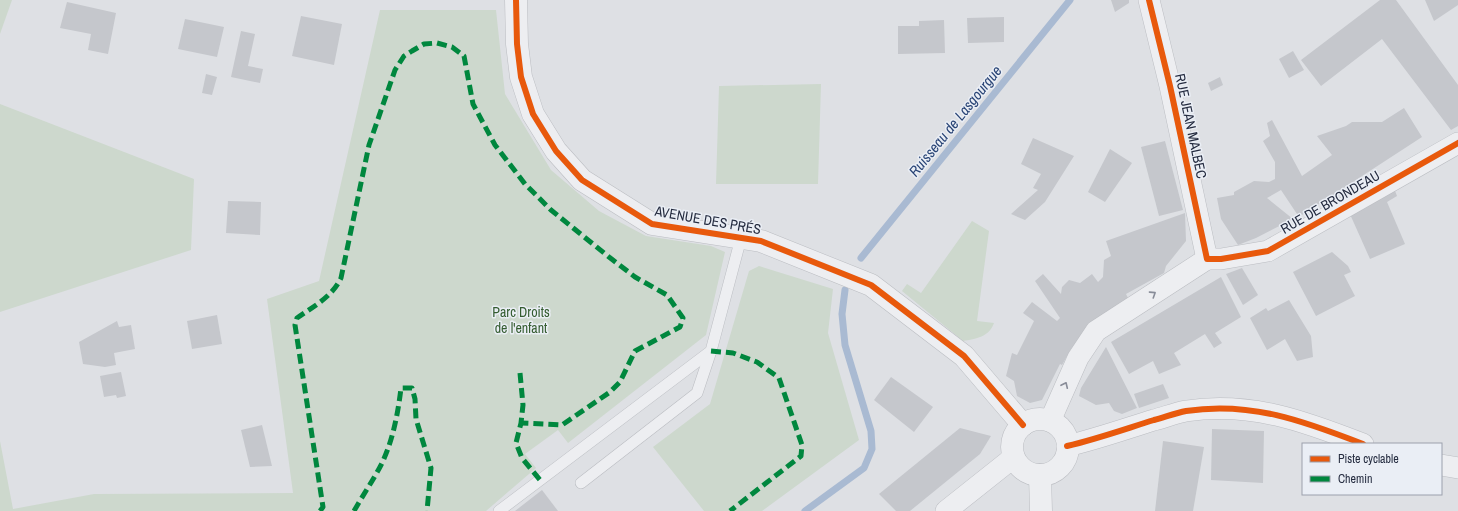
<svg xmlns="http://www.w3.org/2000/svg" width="1458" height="511" font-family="'Archivo Narrow',sans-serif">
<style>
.green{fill:#cdd8cd}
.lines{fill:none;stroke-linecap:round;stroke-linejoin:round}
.stream{stroke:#a9bad2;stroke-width:7}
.building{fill:#c5c7cc}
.service-casing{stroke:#bbbdc2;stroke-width:12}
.minor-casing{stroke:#bbbdc2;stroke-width:22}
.tertiary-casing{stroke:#bbbdc2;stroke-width:23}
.service{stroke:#edeef1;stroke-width:11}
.minor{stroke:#edeef1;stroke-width:21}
.tertiary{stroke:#edeef1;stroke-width:22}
.quiet{stroke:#00873e;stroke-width:5;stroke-dasharray:10 5;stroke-linecap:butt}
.cycleway-casing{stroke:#eaeef5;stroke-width:8}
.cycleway{stroke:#e8590c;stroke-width:6}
.oneway{stroke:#888c98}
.labels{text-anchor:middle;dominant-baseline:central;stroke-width:3;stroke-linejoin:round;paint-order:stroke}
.street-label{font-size:14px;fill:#242b3f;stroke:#eaeef5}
.park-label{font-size:14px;fill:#345c30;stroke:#eaeef5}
.water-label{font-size:15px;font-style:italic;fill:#2a4576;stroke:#eaeef5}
</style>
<rect width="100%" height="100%" fill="#dee0e4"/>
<g class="green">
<polygon points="0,0 12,0 0,34"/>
<polygon points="380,10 496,10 505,94 551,170 599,211 646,236 711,246 725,252 706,335 568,443 558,430 525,454 536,468 486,511 0,511 0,441 13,509 94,494 293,493 267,299 319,281"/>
<polygon points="821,84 818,184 716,184 719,86"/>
<polygon points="0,104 194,179 191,250 0,312"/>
<path d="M972,221L989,231L977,321L994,323C989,337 976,339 963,341L902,291L907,284L921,293Z"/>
<polygon points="759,266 833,289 828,333 859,440 762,511 704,511 653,447 710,404 749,271"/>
</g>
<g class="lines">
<g class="stream">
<polyline points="861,258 1070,0"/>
<polyline points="805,511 864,468 872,449 871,431 845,345 842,314 845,290"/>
</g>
</g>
<g class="building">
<polygon points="1111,0 1129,0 1129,3 1115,12"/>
<polygon points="1380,0 1396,0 1458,85 1458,126 1451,130 1382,39 1321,86 1301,60"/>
<polygon points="1425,0 1458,0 1458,5 1434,21"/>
<polygon points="67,2 116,13 108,54 88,50 91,34 60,28"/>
<polygon points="301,16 342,24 334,65 292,56"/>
<polygon points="1004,17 1004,42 968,43 967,18"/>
<polygon points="185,19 224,27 217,57 178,49"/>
<polygon points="944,20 945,53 898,54 898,26 919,26 919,21"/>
<polygon points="241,31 255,34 248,66 263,69 260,83 231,77"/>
<polygon points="1293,51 1304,70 1289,78 1279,59"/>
<polygon points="206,74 217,77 212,95 202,93"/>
<polygon points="1220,77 1223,85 1211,91 1208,83"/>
<polygon points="1404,108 1422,137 1299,217 1281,190 1267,198 1293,219 1256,238 1238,245 1221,219 1217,198 1234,195 1234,192 1254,181 1269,182 1275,179 1275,162 1263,141 1270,136 1267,123 1272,120 1302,176 1332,155 1317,136 1346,126 1352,122 1382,122"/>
<polygon points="1033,138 1074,156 1045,202 1025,220 1011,214 1038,190 1033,188 1041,174 1021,164"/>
<polygon points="1165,141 1183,210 1159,216 1141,147"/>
<polygon points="1110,149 1132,163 1105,202 1088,192"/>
<polygon points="1392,183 1397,196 1387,202 1405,244 1370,259 1349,212"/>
<polygon points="228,201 261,202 260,235 226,233"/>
<polygon points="1185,213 1186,241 1166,266 1164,273 1126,294 1128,298 1082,335 1071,349 1062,365 1060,364 1042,400 1030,403 1017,396 1014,381 1006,376 1012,353 1017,355 1034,321 1023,313 1032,302 1057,321 1060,318 1035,281 1043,274 1061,294 1062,287 1069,280 1080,283 1092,274 1098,282 1103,277 1104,260 1111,256 1106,241"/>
<polygon points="1332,252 1348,266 1351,272 1344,275 1355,296 1316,316 1293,272"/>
<polygon points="1242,268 1258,295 1243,305 1226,274"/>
<polygon points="1221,277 1241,317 1215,333 1222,343 1214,348 1205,334 1174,353 1181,365 1159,374 1153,361 1129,374 1111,342"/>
<polygon points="1289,300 1311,336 1313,357 1297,361 1285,339 1267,350 1250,318 1266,308 1268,311"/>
<polygon points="217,315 222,344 192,349 187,321"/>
<polygon points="117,321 119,327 131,325 135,349 114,353 116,365 105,367 83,364 79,342"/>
<polygon points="1106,347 1137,408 1122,414 1114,411 1109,403 1096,405 1079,396 1081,388"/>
<polygon points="121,372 126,396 117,398 116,395 104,397 100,376"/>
<polygon points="891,377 933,407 914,432 874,400"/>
<polygon points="1163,384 1169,398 1139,408 1134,394"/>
<polygon points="262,425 272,466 250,467 241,430"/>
<polygon points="960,428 991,436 980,454 910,511 896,511 879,494"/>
<polygon points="1212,429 1264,431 1263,483 1211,480"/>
<polygon points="1163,441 1204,447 1193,511 1155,511"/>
<polygon points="542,490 558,511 515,511"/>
</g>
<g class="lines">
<g class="service-casing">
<g id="service">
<polyline points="581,483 697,393 711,351"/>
<polyline points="499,511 711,351 741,238"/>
</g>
</g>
<g class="minor-casing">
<g id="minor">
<polyline points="1149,0 1170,86 1207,259"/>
<polyline points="1207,259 1221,259 1268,251 1458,143"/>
<polyline points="1050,421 1078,358 1096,331 1207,259"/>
<path d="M1067,446C1097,439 1125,429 1154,420C1165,417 1176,413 1186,411C1250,401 1304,421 1363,444"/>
<polyline points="1441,465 1458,468"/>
<polyline points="946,511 1014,457"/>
</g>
</g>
<g class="tertiary-casing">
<g id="tertiary">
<polyline points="516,0 517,44 521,77 533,114 556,151 582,180 652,224 761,241 871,285 964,356 1023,425"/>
<circle cx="1040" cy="447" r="28"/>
<polyline points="1040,475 1041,511"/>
</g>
</g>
<use href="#service" class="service"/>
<use href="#minor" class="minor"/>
<use href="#tertiary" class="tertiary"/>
<g class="quiet">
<polyline points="711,351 733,353 757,362 779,378 802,445 801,456 730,511"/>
<polyline points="520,373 523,405 521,423 516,443 522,458 540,480"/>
<path d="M320,511L323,507L295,325L297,318C314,306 332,297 341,278L369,145L395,70L404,56L412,51L424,44L437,43L452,47L464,56L473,104L495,145L525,184L551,210L609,257L635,277L667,295L683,318L680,327L635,351L620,382L610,392L562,425L521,423"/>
<path d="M354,511C363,495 374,479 382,463C393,440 398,413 401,388H412L415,399L416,419L431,468L427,511"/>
</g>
<g class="cycleway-casing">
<g id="cycleway">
<polyline points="516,0 517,44 521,77 533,114 556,151 582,180 652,224 761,241 871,285 964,356 1023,425"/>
<polyline points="1149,0 1170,86 1207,259 1221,259 1268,251 1458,143"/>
<path d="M1067,446C1097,439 1125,429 1154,420C1165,417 1176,413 1186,411C1250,401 1304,421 1363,444"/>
</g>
</g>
<use href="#cycleway" class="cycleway"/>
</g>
<defs><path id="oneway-chevron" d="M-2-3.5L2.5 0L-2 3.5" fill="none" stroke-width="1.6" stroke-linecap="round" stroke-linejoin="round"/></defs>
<g class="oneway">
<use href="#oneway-chevron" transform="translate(1153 294) rotate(-33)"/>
<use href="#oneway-chevron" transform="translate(1065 385) rotate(-65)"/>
</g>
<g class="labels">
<g class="street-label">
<text transform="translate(1191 126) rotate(78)">RUE JEAN MALBEC</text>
<text transform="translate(1330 202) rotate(-30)">RUE DE BRONDEAU</text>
<text transform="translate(708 220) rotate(10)">AVENUE DES PRÉS</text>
</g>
<g class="park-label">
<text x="521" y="312">Parc Droits<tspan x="521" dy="16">de l'enfant</tspan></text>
</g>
<g class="water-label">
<text transform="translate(955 121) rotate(-51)">Ruisseau de Lasgourgue</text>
</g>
</g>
<rect x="1302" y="443" width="140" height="52" fill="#eaeef5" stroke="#9ba0ac"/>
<rect x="1310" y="456" width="20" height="6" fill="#e8590c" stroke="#9ba0ac"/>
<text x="1338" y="463" font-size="12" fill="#242b3f">Piste cyclable</text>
<rect x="1310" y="476" width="20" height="6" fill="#00873e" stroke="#9ba0ac"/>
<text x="1338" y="483" font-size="12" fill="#242b3f">Chemin</text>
</svg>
